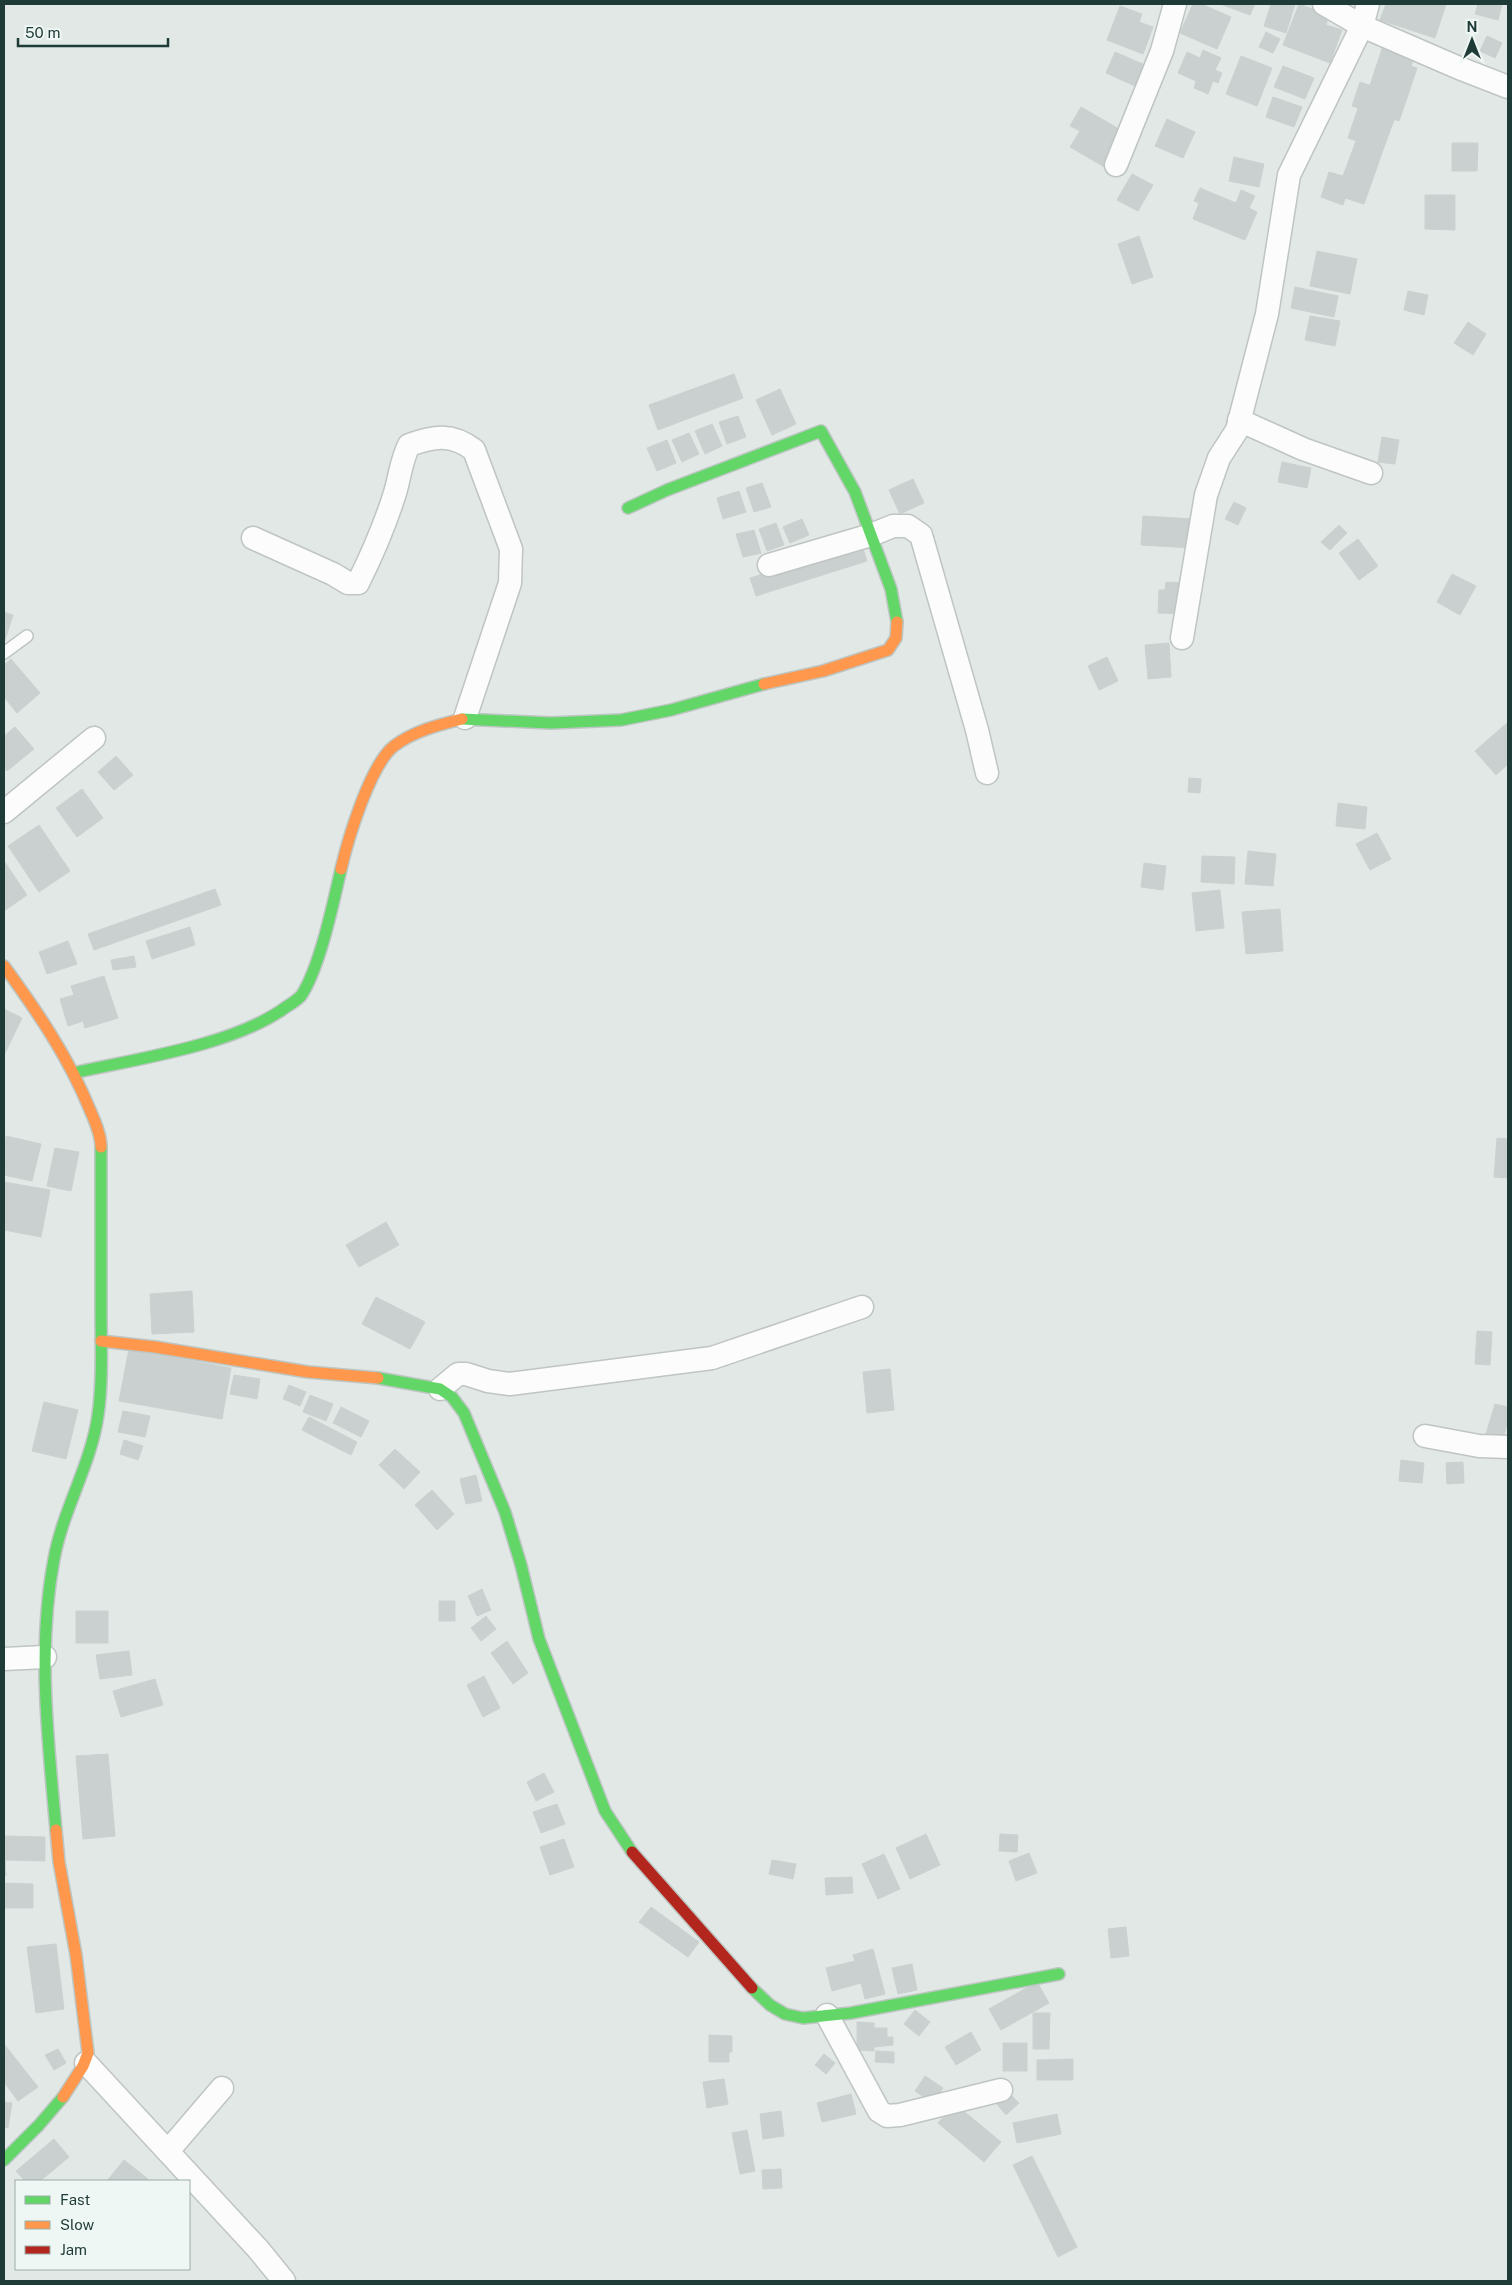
<svg xmlns="http://www.w3.org/2000/svg" width="1512" height="2285" font-family="'Public Sans',sans-serif">
<style>
.building{fill:#cad0cf;stroke:#cad1cf}
.lines{fill:none;stroke-linecap:round;stroke-linejoin:round}
.lane-casing{stroke:#bfc5c3;stroke-width:14}
.street-casing{stroke:#bfc5c3;stroke-width:25}
.fast-casing{stroke:#bdc6c3;stroke-width:14}
.slow-casing{stroke:#bdc6c3;stroke-width:14}
.jam-casing{stroke:#bdc6c3;stroke-width:14}
.lane{stroke:#fbfcfb;stroke-width:11}
.street{stroke:#fbfcfb;stroke-width:22}
.fast{stroke:#63d668;stroke-width:11}
.slow{stroke:#ff974d;stroke-width:11}
.jam{stroke:#b3261e;stroke-width:11}
</style>
<rect width="100%" height="100%" fill="#e2e8e6"/>
<g class="building">
<polygon points="1193,4 1201,4 1231,17 1217,49 1180,33"/>
<polygon points="1220,4 1255,4 1250,15"/>
<polygon points="1271,4 1295,4 1286,33 1264,26"/>
<polygon points="1299,4 1329,15 1326,25 1342,30 1330,63 1283,45"/>
<polygon points="1386,4 1446,4 1435,38 1380,20"/>
<polygon points="1478,4 1502,4 1498,20 1475,14"/>
<polygon points="1120,6 1142,14 1139,22 1153,27 1143,54 1107,40"/>
<polygon points="1266,32 1280,39 1273,53 1259,47"/>
<polygon points="1487,36 1502,43 1495,58 1480,51"/>
<polygon points="1385,40 1416,51 1411,66 1417,68 1407,98 1370,85"/>
<polygon points="1203,50 1221,58 1215,70 1222,73 1218,83 1213,81 1208,94 1194,88 1196,81 1178,73 1187,52 1200,58"/>
<polygon points="1115,52 1145,65 1135,86 1106,73"/>
<polygon points="1241,56 1272,68 1257,106 1226,94"/>
<polygon points="1283,66 1314,78 1305,99 1274,87"/>
<polygon points="1360,82 1407,98 1399,121 1352,106"/>
<polygon points="1273,97 1302,107 1294,127 1266,117"/>
<polygon points="1081,107 1126,133 1106,168 1070,147 1080,131 1070,126"/>
<polygon points="1358,108 1394,120 1383,150 1348,138"/>
<polygon points="1167,119 1195,132 1183,158 1155,146"/>
<polygon points="1356,141 1383,150 1364,204 1345,198 1343,205 1321,197 1329,172 1343,176"/>
<polygon points="1452,143 1478,143 1477,171 1452,171"/>
<polygon points="1234,157 1264,164 1259,187 1229,181"/>
<polygon points="1132,174 1153,185 1138,211 1117,200"/>
<polygon points="1200,188 1236,203 1241,190 1255,196 1249,208 1257,212 1245,240 1193,219 1199,203 1194,201"/>
<polygon points="1425,195 1455,195 1455,230 1425,229"/>
<polygon points="1139,236 1153,277 1132,284 1118,244"/>
<polygon points="1317,251 1357,259 1350,294 1310,286"/>
<polygon points="1295,287 1338,296 1334,317 1291,308"/>
<polygon points="1408,291 1428,295 1424,315 1404,310"/>
<polygon points="1310,316 1340,321 1335,346 1305,340"/>
<polygon points="1468,322 1486,334 1473,355 1454,343"/>
<polygon points="734,374 743,398 658,430 649,405"/>
<polygon points="780,389 796,424 772,435 756,400"/>
<polygon points="738,416 746,437 727,444 719,422"/>
<polygon points="712,424 722,446 705,454 695,431"/>
<polygon points="689,433 699,454 682,462 672,440"/>
<polygon points="1382,437 1399,440 1395,464 1378,462"/>
<polygon points="667,440 676,463 657,471 647,448"/>
<polygon points="1282,462 1311,468 1307,488 1278,482"/>
<polygon points="913,479 924,503 900,514 889,490"/>
<polygon points="762,483 771,507 754,512 746,488"/>
<polygon points="739,491 746,512 723,519 717,498"/>
<polygon points="1234,502 1246,508 1238,525 1225,519"/>
<polygon points="1143,516 1194,519 1193,548 1141,545"/>
<polygon points="802,519 809,535 790,543 783,527"/>
<polygon points="776,523 784,545 767,551 759,529"/>
<polygon points="1339,525 1347,533 1330,550 1321,542"/>
<polygon points="754,530 761,553 743,557 736,534"/>
<polygon points="1358,539 1378,566 1359,580 1339,553"/>
<polygon points="861,543 867,561 756,596 750,578"/>
<polygon points="1452,574 1476,586 1460,615 1437,602"/>
<polygon points="1166,582 1187,583 1185,614 1158,613 1159,590 1165,590"/>
<polygon points="4,612 13,615 4,643"/>
<polygon points="1169,643 1171,677 1148,679 1145,645"/>
<polygon points="1107,657 1118,681 1099,690 1088,666"/>
<polygon points="11,659 40,693 17,713 4,697 4,665"/>
<polygon points="1507,723 1508,764 1496,775 1475,751"/>
<polygon points="15,727 34,749 7,771 4,768 4,736"/>
<polygon points="116,756 133,775 114,790 98,772"/>
<polygon points="1189,778 1201,779 1200,793 1188,792"/>
<polygon points="82,789 103,818 77,837 56,808"/>
<polygon points="1338,803 1367,807 1365,829 1336,826"/>
<polygon points="39,825 70,871 39,892 8,846"/>
<polygon points="1377,833 1391,859 1370,870 1356,844"/>
<polygon points="1248,851 1276,854 1273,886 1245,884"/>
<polygon points="1202,856 1235,857 1234,884 1201,882"/>
<polygon points="4,861 27,895 4,911"/>
<polygon points="1144,863 1166,866 1163,890 1141,887"/>
<polygon points="215,889 221,905 94,950 88,934"/>
<polygon points="1220,890 1224,928 1196,931 1192,893"/>
<polygon points="1280,909 1283,951 1246,954 1242,912"/>
<polygon points="190,927 195,945 152,959 146,941"/>
<polygon points="68,941 77,964 47,974 39,952"/>
<polygon points="134,956 136,967 113,970 111,960"/>
<polygon points="104,976 118,1018 85,1028 83,1021 68,1026 60,999 74,995 71,986"/>
<polygon points="4,1009 22,1018 4,1055"/>
<polygon points="6,1136 41,1144 32,1181 4,1175"/>
<polygon points="1497,1138 1508,1139 1508,1178 1494,1177"/>
<polygon points="55,1148 79,1152 71,1191 47,1186"/>
<polygon points="4,1182 50,1190 41,1237 4,1230"/>
<polygon points="386,1222 399,1245 359,1267 346,1245"/>
<polygon points="192,1291 194,1332 152,1334 150,1294"/>
<polygon points="376,1297 425,1322 410,1349 362,1324"/>
<polygon points="1477,1331 1492,1332 1490,1365 1475,1364"/>
<polygon points="129,1349 231,1368 222,1419 119,1401"/>
<polygon points="890,1369 894,1410 867,1413 863,1372"/>
<polygon points="234,1375 260,1379 257,1399 230,1394"/>
<polygon points="289,1385 306,1392 300,1406 283,1399"/>
<polygon points="310,1395 333,1404 326,1421 303,1412"/>
<polygon points="44,1402 78,1410 66,1459 32,1451"/>
<polygon points="1495,1404 1508,1407 1508,1421 1503,1439 1486,1434"/>
<polygon points="341,1407 369,1421 361,1437 333,1423"/>
<polygon points="123,1411 150,1416 145,1437 118,1432"/>
<polygon points="309,1417 357,1442 351,1455 302,1430"/>
<polygon points="124,1440 143,1446 138,1460 120,1454"/>
<polygon points="395,1449 420,1472 404,1489 379,1465"/>
<polygon points="1401,1460 1424,1463 1422,1483 1399,1481"/>
<polygon points="1463,1462 1464,1483 1447,1484 1446,1463"/>
<polygon points="476,1475 482,1501 466,1504 460,1479"/>
<polygon points="432,1490 454,1514 437,1530 415,1505"/>
<polygon points="482,1589 491,1610 477,1616 468,1596"/>
<rect x="439" y="1601" width="16" height="20"/>
<rect x="76" y="1611" width="32" height="32"/>
<polygon points="486,1616 496,1629 481,1641 471,1628"/>
<polygon points="507,1641 528,1673 513,1684 491,1653"/>
<polygon points="129,1651 132,1675 100,1679 96,1655"/>
<polygon points="484,1676 500,1708 483,1717 467,1685"/>
<polygon points="155,1679 163,1705 121,1717 113,1691"/>
<polygon points="108,1754 113,1813 81,1816 76,1756"/>
<polygon points="544,1773 554,1792 536,1801 527,1782"/>
<polygon points="557,1804 565,1824 541,1833 533,1812"/>
<polygon points="113,1813 115,1836 83,1839 81,1816"/>
<polygon points="4,1831 4,1836 45,1837 45,1861 5,1860 6,1876 4,1876"/>
<polygon points="926,1834 940,1865 910,1879 896,1848"/>
<polygon points="1000,1834 1018,1835 1017,1852 999,1851"/>
<polygon points="564,1839 574,1867 550,1875 540,1847"/>
<polygon points="1029,1853 1037,1873 1016,1881 1009,1861"/>
<polygon points="884,1854 900,1889 878,1899 862,1864"/>
<polygon points="772,1860 796,1864 793,1879 769,1874"/>
<polygon points="852,1877 853,1893 826,1895 825,1878"/>
<polygon points="4,1883 33,1884 33,1908 4,1908"/>
<polygon points="651,1907 699,1942 688,1957 639,1922"/>
<polygon points="1126,1927 1129,1956 1111,1958 1108,1929"/>
<polygon points="56,1944 64,2009 36,2013 27,1947"/>
<polygon points="873,1949 885,1994 865,1999 861,1983 832,1991 826,1968 855,1961 853,1955"/>
<polygon points="912,1964 917,1990 898,1994 892,1968"/>
<polygon points="1037,1982 1049,2003 1001,2030 989,2009"/>
<polygon points="915,2010 930,2022 919,2036 904,2024"/>
<polygon points="1033,2013 1050,2013 1049,2049 1033,2049"/>
<polygon points="857,2022 874,2023 874,2028 887,2028 887,2037 893,2037 893,2045 874,2047 874,2051 857,2050"/>
<polygon points="971,2032 981,2050 956,2065 945,2047"/>
<polygon points="709,2035 732,2036 732,2052 729,2052 729,2062 709,2062"/>
<rect x="1003" y="2043" width="24" height="28"/>
<polygon points="4,2044 38,2087 18,2101 4,2082"/>
<polygon points="58,2049 66,2063 54,2070 45,2055"/>
<polygon points="876,2051 894,2052 894,2063 875,2062"/>
<polygon points="824,2054 835,2063 826,2074 815,2065"/>
<polygon points="1073,2059 1073,2080 1037,2080 1037,2060"/>
<polygon points="925,2076 943,2088 933,2103 915,2091"/>
<polygon points="724,2079 728,2104 707,2108 703,2082"/>
<polygon points="1008,2092 1019,2103 1006,2115 996,2103"/>
<polygon points="851,2094 856,2114 822,2122 817,2103"/>
<polygon points="4,2102 12,2103 8,2128 4,2127"/>
<polygon points="955,2104 1001,2142 984,2162 938,2123"/>
<polygon points="781,2111 784,2136 763,2139 760,2114"/>
<polygon points="1057,2114 1061,2134 1017,2143 1013,2123"/>
<polygon points="747,2130 755,2171 740,2174 732,2133"/>
<polygon points="54,2139 69,2157 40,2181 25,2181 16,2171"/>
<polygon points="1032,2156 1077,2247 1058,2257 1013,2165"/>
<polygon points="124,2160 148,2179 146,2181 107,2181"/>
<polygon points="781,2169 782,2188 763,2189 762,2170"/>
</g>
<g class="lines">
<g class="lane-casing">
<polyline id="lane" points="4,653 27,636"/>
</g>
<g class="street-casing">
<g id="street">
<polyline points="1324,4 1362,26 1459,68 1508,87"/>
<polyline points="1116,165 1162,51 1175,4"/>
<polyline points="1239,420 1303,449 1371,473"/>
<path d="M253,538L333,574L348,583H358C373,553 385,525 395,493C400,476 401,461 409,445C434,436 452,433 474,450L511,549L510,583L465,718"/>
<polyline points="769,565 871,535 893,526 908,526 921,535 977,730 987,773"/>
<polyline points="1182,638 1206,495 1219,458 1237,430 1267,314 1289,175 1362,26 1368,4"/>
<polyline points="4,812 94,738"/>
<polyline points="440,1389 458,1374 466,1374 488,1381 510,1384 712,1358 862,1307"/>
<polyline points="1425,1436 1479,1446 1508,1447"/>
<polyline points="4,1659 45,1657"/>
<polyline points="827,2015 879,2111 887,2116 900,2115 1001,2090"/>
<polyline points="86,2063 258,2249 284,2281"/>
<polyline points="168,2151 222,2088"/>
</g>
</g>
<g class="fast-casing">
<g id="fast">
<polyline points="628,508 667,490 821,431 855,492 891,589 897,622"/>
<polyline points="462,719 551,723 621,720 671,710 764,684"/>
<path d="M73,1073C136,1059 235,1045 286,1007C291,1004 297,1000 301,996C320,967 333,904 341,869"/>
<polyline points="378,1378 440,1389 452,1397 464,1413 505,1512 521,1565 539,1639 605,1811 632,1852"/>
<path d="M56,1830C48,1740 37,1648 54,1559C63,1509 91,1465 98,1415C103,1381 101,1344 101,1309C101,1255 101,1201 101,1147"/>
<polyline points="752,1988 770,2005 785,2014 803,2018 851,2013 1059,1974"/>
<polyline points="4,2160 39,2125 63,2097"/>
</g>
</g>
<g class="slow-casing">
<g id="slow">
<polyline points="764,684 823,671 888,650 896,638 897,622"/>
<path d="M341,869C348,839 370,765 394,746C414,731 438,725 462,719"/>
<path d="M4,966C37,1011 69,1058 90,1110C95,1121 101,1135 101,1147"/>
<polyline points="101,1341 155,1347 308,1372 378,1378"/>
<polyline points="56,1830 59,1862 76,1955 88,2053 83,2066 63,2097"/>
</g>
</g>
<g class="jam-casing">
<polyline id="jam" points="632,1852 752,1988"/>
</g>
<use href="#lane" class="lane"/>
<use href="#street" class="street"/>
<use href="#fast" class="fast"/>
<use href="#slow" class="slow"/>
<use href="#jam" class="jam"/>
</g>
<rect width="1512" height="2285" fill="none" stroke="#1f3b37" stroke-width="10"/>
<rect x="15" y="2180" width="175" height="90" fill="#eff7f4" stroke="#9caca8"/>
<rect x="25" y="2196" width="25" height="8" fill="#63d668" stroke="#9caca8"/>
<text x="60" y="2205" font-size="15" fill="#1f3b37">Fast</text>
<rect x="25" y="2221" width="25" height="8" fill="#ff974d" stroke="#9caca8"/>
<text x="60" y="2230" font-size="15" fill="#1f3b37">Slow</text>
<rect x="25" y="2246" width="25" height="8" fill="#b3261e" stroke="#9caca8"/>
<text x="60" y="2255" font-size="15" fill="#1f3b37">Jam</text>
<g transform="translate(1472 40)" stroke="#eff7f4" stroke-width="4" paint-order="stroke">
<path d="M0-4L9 19L0 12L-9 19Z" fill="#1f3b37"/>
<text y="-8" font-size="14" font-weight="bold" text-anchor="middle" fill="#1f3b37">N</text>
</g>
<path d="M18 38v8h150v-8" fill="none" stroke="#1f3b37" stroke-width="2.5"/>
<text x="25" y="38" font-size="15" fill="#1f3b37" stroke="#eff7f4" stroke-width="4" paint-order="stroke">50 m</text>
</svg>
